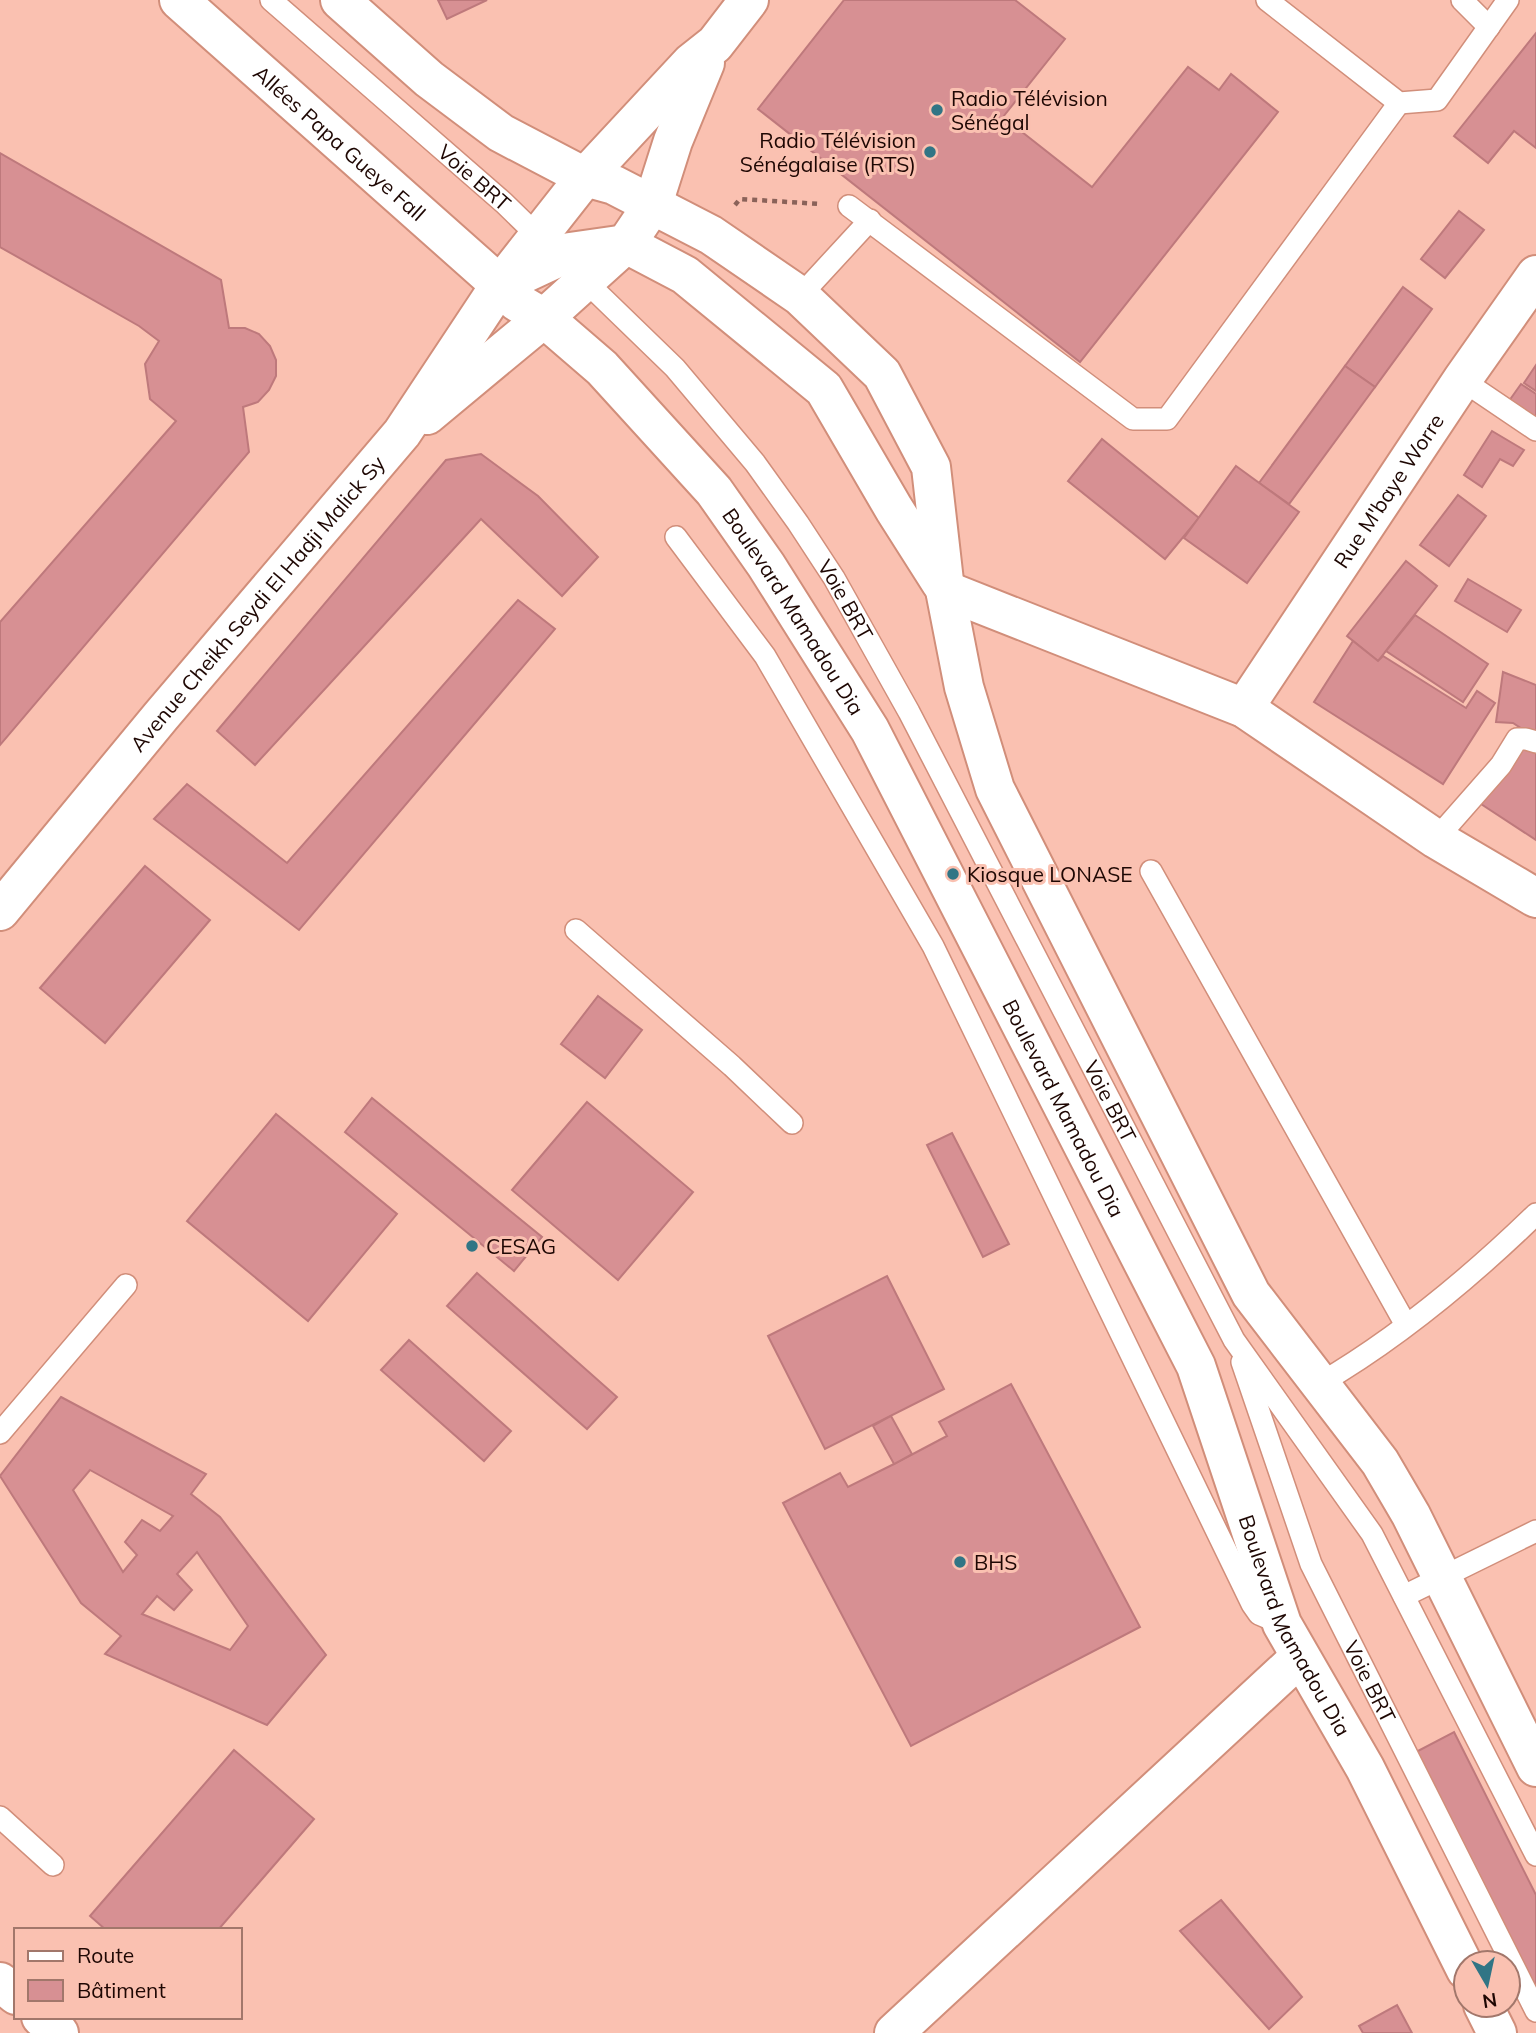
<svg xmlns="http://www.w3.org/2000/svg" width="1536" height="2033" font-family="Mulish,sans-serif">
<style>
.building{fill:#d79093;stroke:#be797c;stroke-width:2;fill-rule:evenodd}
.lines{fill:none;stroke-linecap:round;stroke-linejoin:round}
.lane-casing{stroke:#d18e7a;stroke-width:24}
.street-casing{stroke:#d18e7a;stroke-width:42}
.secondary-casing{stroke:#d18e7a;stroke-width:42}
.path{stroke:#8a6259;stroke-width:4.5;stroke-dasharray:5 5;stroke-linecap:butt}
.lane{stroke:#fff;stroke-width:21}
.street{stroke:#fff;stroke-width:38}
.secondary{stroke:#fff;stroke-width:38}
.poi-dot{fill:#317585;stroke:#fac1b1;stroke-width:2.5}
.labels{text-anchor:middle;dominant-baseline:central;stroke-width:6;stroke-linejoin:round;paint-order:stroke}
.poi-label{font-size:21px;fill:#1e0703;stroke:#fac1b1;text-anchor:start}
.street-label{font-size:21px;fill:#1e0703;stroke:#fac1b1}
</style>
<rect width="100%" height="100%" fill="#fac1b1"/>
<g class="building">
<polygon points="438,0 487,0 447,19"/>
<polygon points="844,0 1015,0 1065,39 1003,117 1092,187 1188,67 1219,90 1231,74 1278,112 1080,362 758,109"/>
<polygon points="1536,33 1536,148 1514,131 1488,163 1454,136"/>
<polygon points="0,153 221,280 229,328 245,328 259,334 270,346 276,360 276,376 269,390 258,402 243,407 249,452 0,745 0,622 176,421 150,399 145,364 159,341 139,326 0,247"/>
<polygon points="1459,211 1484,230 1445,278 1421,259"/>
<polygon points="1403,287 1432,309 1375,387 1345,366"/>
<polygon points="1536,365 1536,391 1524,383"/>
<polygon points="1345,366 1375,387 1289,504 1259,483"/>
<polygon points="1521,384 1536,394 1536,420 1509,401"/>
<polygon points="1492,431 1524,450 1513,466 1500,459 1482,487 1464,475"/>
<polygon points="1102,439 1199,518 1165,559 1068,481"/>
<polygon points="481,454 538,496 598,557 562,596 481,519 255,765 217,731 446,460"/>
<polygon points="1236,466 1299,512 1247,583 1184,538"/>
<polygon points="1458,495 1486,516 1449,566 1420,545"/>
<polygon points="1406,561 1437,586 1378,661 1347,636"/>
<polygon points="1468,579 1521,610 1507,632 1455,601"/>
<polygon points="518,600 555,629 299,930 154,819 187,784 287,863"/>
<polygon points="1415,615 1488,664 1463,702 1386,651"/>
<polygon points="1353,641 1378,661 1383,656 1466,708 1477,691 1495,703 1443,784 1314,702"/>
<polygon points="1503,672 1536,685 1536,738 1513,723 1496,722"/>
<polygon points="1523,742 1536,747 1536,840 1481,804"/>
<polygon points="145,866 210,920 105,1043 40,988"/>
<polygon points="598,996 642,1030 605,1078 561,1044"/>
<polygon points="372,1098 542,1237 514,1271 345,1132"/>
<polygon points="587,1102 693,1192 618,1280 512,1190"/>
<polygon points="276,1114 397,1214 308,1321 187,1221"/>
<polygon points="952,1133 1009,1244 983,1257 927,1145"/>
<polygon points="477,1273 617,1397 587,1429 447,1306"/>
<polygon points="887,1276 944,1389 825,1449 768,1336"/>
<polygon points="409,1340 511,1431 484,1461 381,1370"/>
<polygon points="1011,1384 1140,1627 911,1746 783,1503 840,1473 848,1487 894,1464 947,1436 939,1422"/>
<path d="M61,1397L206,1474L191,1494L220,1517L326,1655L267,1725L105,1654L121,1636L81,1603L0,1476ZM90,1470L173,1516L160,1531L142,1520L125,1542L137,1555L123,1572L73,1490ZM197,1552L248,1626L230,1650L142,1614L157,1596L174,1610L192,1590L177,1574Z"/>
<polygon points="891,1416 912,1454 894,1464 873,1426"/>
<polygon points="1454,1732 1536,1895 1536,1991 1416,1752"/>
<polygon points="234,1750 314,1819 218,1930 106,1930 90,1916"/>
<polygon points="1221,1900 1302,1997 1269,2029 1180,1931"/>
<polygon points="1397,2005 1412,2033 1363,2033 1359,2026"/>
</g>
<g class="lines">
<g class="lane-casing">
<g id="lane">
<path id="s1" d="M271,0L504,203L543,241"/>
<polyline points="1267,0 1399,103 1437,100 1508,0"/>
<polyline points="1462,0 1489,27"/>
<polyline points="849,206 1133,419 1167,419 1399,103"/>
<path id="s2" d="M579,275L675,368L755,463L798,523L834,578L909,712L1234,1340L1372,1534L1536,1855"/>
<polyline points="800,296 870,220"/>
<polyline points="1462,380 1536,430"/>
<polyline points="676,537 765,656 933,946 1252,1604 1259,1614 1282,1624"/>
<polyline points="1436,839 1501,765 1517,739 1526,739 1536,742"/>
<polyline points="1151,871 1406,1325"/>
<polyline points="576,930 732,1066 792,1123"/>
<path id="s3" d="M1242,1362L1311,1564L1536,2011"/>
<path d="M1319,1384C1398,1338 1470,1278 1536,1214"/>
<polyline points="0,1433 126,1285"/>
<polyline points="1404,1596 1536,1531"/>
<polyline points="0,1817 53,1865"/>
</g>
</g>
<g class="street-casing">
<g id="street">
<polyline points="945,590 1244,708 1436,839 1536,898"/>
<path id="s4" d="M1244,708L1462,380L1536,275"/>
<polyline points="0,1982 16,1995"/>
<polyline points="41,2017 59,2033"/>
<polyline points="894,2033 1300,1657"/>
</g>
</g>
<g class="secondary-casing">
<g id="secondary">
<path id="s5" d="M179,0L500,285L517,302L544,318L602,368L714,491L766,565L870,730L1196,1366L1282,1624L1365,1768L1466,1970"/>
<polyline points="340,0 429,79 501,133 585,177 614,185 711,235 800,296 882,374 931,467 945,590 964,687 995,789 1251,1294 1380,1462 1411,1515 1536,1767"/>
<polyline points="508,281 570,252 626,244 685,275 824,389 894,509 941,583"/>
<polyline points="427,415 544,318 626,244 653,204 673,141 705,63"/>
<path id="s6" d="M0,911L161,716L402,433L500,285L585,177L691,63L715,44L749,0"/>
<polyline points="1483,2005 1497,2033"/>
</g>
</g>
<polyline class="path" points="735,205 740,199 821,204"/>
<use href="#lane" class="lane"/>
<use href="#street" class="street"/>
<use href="#secondary" class="secondary"/>
</g>
<g class="poi-dot">
<circle cx="937" cy="110" r="7"/>
<circle cx="930" cy="152" r="7"/>
<circle cx="953" cy="874" r="7"/>
<circle cx="472" cy="1246" r="7"/>
<circle cx="960" cy="1562" r="7"/>
</g>
<g class="labels">
<g class="poi-label">
<text x="951" y="98">Radio Télévision<tspan x="951" dy="24">Sénégal</tspan></text>
<text x="916" y="140" text-anchor="end">Radio Télévision<tspan x="916" dy="24">Sénégalaise (RTS)</tspan></text>
<text x="967" y="874">Kiosque LONASE</text>
<text x="486" y="1246">CESAG</text>
<text x="974" y="1562">BHS</text>
</g>
<g class="street-label">
<text stroke="none"><textPath href="#s5" startOffset="215">Allées Papa Gueye Fall</textPath></text>
<text stroke="none"><textPath href="#s1" startOffset="270">Voie BRT</textPath></text>
<text stroke="none"><textPath href="#s4" startOffset="261">Rue M'baye Worre</textPath></text>
<text stroke="none"><textPath href="#s2" startOffset="422">Voie BRT</textPath></text>
<text stroke="none"><textPath href="#s6" startOffset="401">Avenue Cheikh Seydi El Hadji Malick Sy</textPath></text>
<text stroke="none"><textPath href="#s5" startOffset="872">Boulevard Mamadou Dia</textPath></text>
<text stroke="none"><textPath href="#s2" startOffset="989">Voie BRT</textPath></text>
<text stroke="none"><textPath href="#s5" startOffset="1438">Boulevard Mamadou Dia</textPath></text>
<text stroke="none"><textPath href="#s5" startOffset="2006">Boulevard Mamadou Dia</textPath></text>
<text stroke="none"><textPath href="#s3" startOffset="345">Voie BRT</textPath></text>
</g>
</g>
<rect x="14" y="1928" width="228" height="91" fill="#fac1b1" stroke="#a2776b" stroke-width="2"/>
<rect x="28" y="1951" width="35" height="10" fill="#ffffff" stroke="#a2776b" stroke-width="2"/>
<text x="77" y="1963" font-size="21" fill="#1e0703">Route</text>
<rect x="28" y="1980" width="35" height="21" fill="#d79093" stroke="#a2776b" stroke-width="2"/>
<text x="77" y="1998" font-size="21" fill="#1e0703">Bâtiment</text>
<g transform="translate(1487 1984) rotate(171)"><circle r="33" fill="#fac1b1" stroke="#a2776b" stroke-width="2"/>
<path d="M0-5L12 26L0 18L-12 26Z" fill="#317585"/>
<text y="-10" font-size="19" font-weight="bold" text-anchor="middle" fill="#1e0703">N</text>
</g>
</svg>
